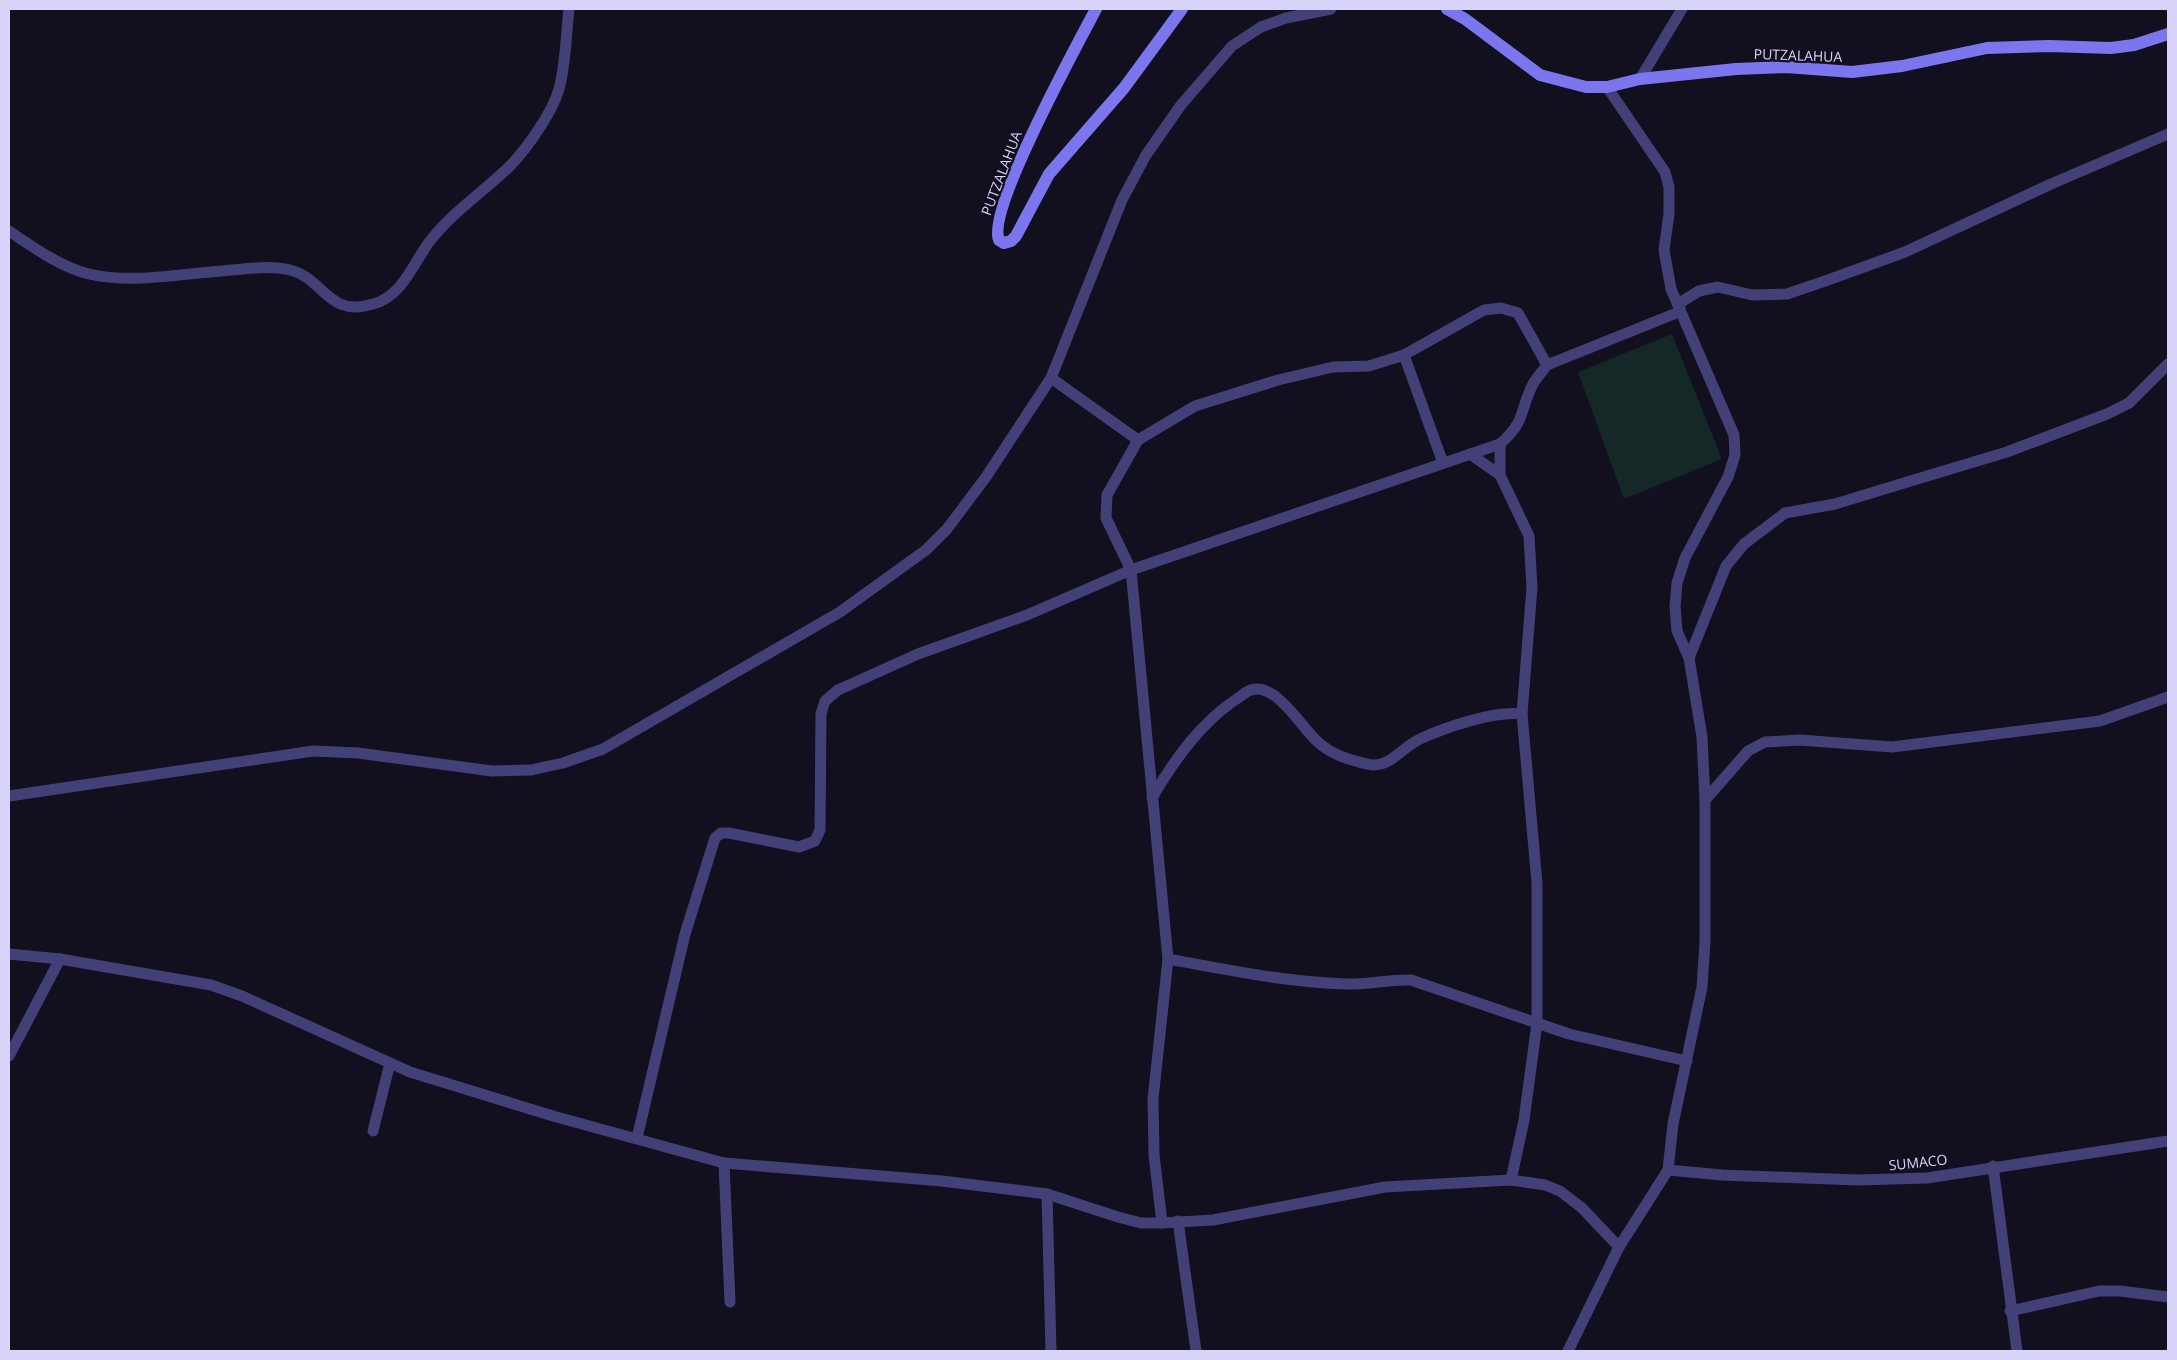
<svg xmlns="http://www.w3.org/2000/svg" width="2177" height="1360" font-family="'Open Sans',sans-serif">
<style>
.green{fill:#132827}
.lines{fill:none;stroke-linecap:round;stroke-linejoin:round}
.street{stroke:#434078;stroke-width:11}
.secondary{stroke:#7b76ed;stroke-width:12}
.labels{text-anchor:middle;dominant-baseline:central;stroke-width:4.5;stroke-linejoin:round;paint-order:stroke}
.street-label{font-size:14px;fill:#d8d3f9;stroke:#120f1f}
</style>
<rect width="100%" height="100%" fill="#120f1f"/>
<polygon class="green" points="1672,334 1722,459 1624,499 1578,372"/>
<g class="lines">
<g class="street">
<polyline points="1640,79 1682,9"/>
<path d="M9,231C33,247 60,267 89,274C131,284 179,274 222,271C243,269 269,265 290,270C324,278 327,318 373,304C403,296 413,263 430,241C453,211 485,191 511,165C528,147 555,109 560,85C566,60 566,34 569,9"/>
<polyline points="1404,355 1443,463"/>
<polyline points="1051,378 1138,440"/>
<polyline points="1500,444 1500,475 1529,536 1532,587 1522,714 1537,883 1537,1023 1524,1120 1511,1180"/>
<polyline points="1470,454 1500,475"/>
<polyline points="1689,658 1726,566 1744,544 1785,513 1835,504 1904,483 2007,452 2107,414 2129,403 2168,364"/>
<polyline points="9,796 313,751 358,753 492,771 531,770 563,763 603,749 840,612 926,550 947,529 986,477 1051,378 1122,200 1146,155 1181,105 1232,46 1261,27 1286,18 1331,9"/>
<path d="M1152,798C1174,760 1201,722 1238,698C1242,696 1246,691 1251,690C1259,687 1268,691 1275,696C1306,720 1308,748 1352,760C1359,762 1367,765 1374,765C1392,765 1404,746 1420,739C1446,727 1493,711 1522,714"/>
<polyline points="1705,800 1748,751 1765,742 1800,740 1892,747 2100,721 2168,697"/>
<polyline points="9,954 60,959 211,985 242,996 410,1072 553,1116 724,1163 942,1181 1047,1194 1118,1217 1141,1223 1162,1223 1213,1220 1385,1187 1511,1180 1545,1185 1560,1191 1582,1208 1619,1247"/>
<path d="M1168,959C1227,970 1286,982 1346,984C1368,985 1389,979 1411,980L1569,1034L1687,1061"/>
<polyline points="9,1056 60,959"/>
<polyline points="373,1131 390,1063"/>
<path d="M637,1138L685,934L715,838L721,833H729L799,847L815,841L820,830L821,714L825,701L838,690L918,654L1027,615L1131,570L1500,444C1527,420 1519,411 1533,384C1537,377 1543,371 1547,365"/>
<polyline points="724,1163 730,1302"/>
<polyline points="1993,1166 2017,1351"/>
<polyline points="1668,1170 1722,1175 1858,1180 1927,1178 2168,1141"/>
<polyline points="1047,1194 1051,1351"/>
<polyline points="1178,1221 1196,1351"/>
<polyline points="1162,1223 1154,1155 1153,1099 1168,959 1131,570 1106,518 1107,495 1138,440 1195,406 1278,380 1333,367 1369,366 1404,355 1484,310 1501,308 1518,313 1547,365 1679,312 1681,302 1699,291 1718,287 1752,295 1787,294 1828,280 1905,252 2051,184 2168,134"/>
<polyline points="2010,1311 2099,1291 2120,1291 2168,1297"/>
<polyline points="1568,1351 1619,1247 1668,1170 1673,1124 1702,987 1705,942 1705,800 1702,737 1689,658 1677,631 1675,606 1677,583 1685,558 1728,477 1735,455 1734,435 1671,289 1664,250 1669,214 1669,187 1665,172 1607,87"/>
</g>
<g class="secondary">
<path d="M1096,9C1078,43 986,211 999,240L1004,243L1011,241L1016,236L1049,174L1124,88L1182,9"/>
<polyline points="1447,9 1465,19 1540,75 1586,87 1607,87 1640,79 1736,69 1786,67 1852,72 1902,66 1987,48 2049,46 2111,48 2134,45 2168,34"/>
</g>
</g>
<g class="labels">
<g class="street-label">
<text transform="translate(1798 55) rotate(2)">PUTZALAHUA</text>
<text transform="translate(1001 173) rotate(-69)">PUTZALAHUA</text>
<text transform="translate(1918 1162) rotate(-6)">SUMACO</text>
</g>
</g>
<rect width="2177" height="1360" fill="none" stroke="#d8d3f9" stroke-width="20"/>
</svg>
